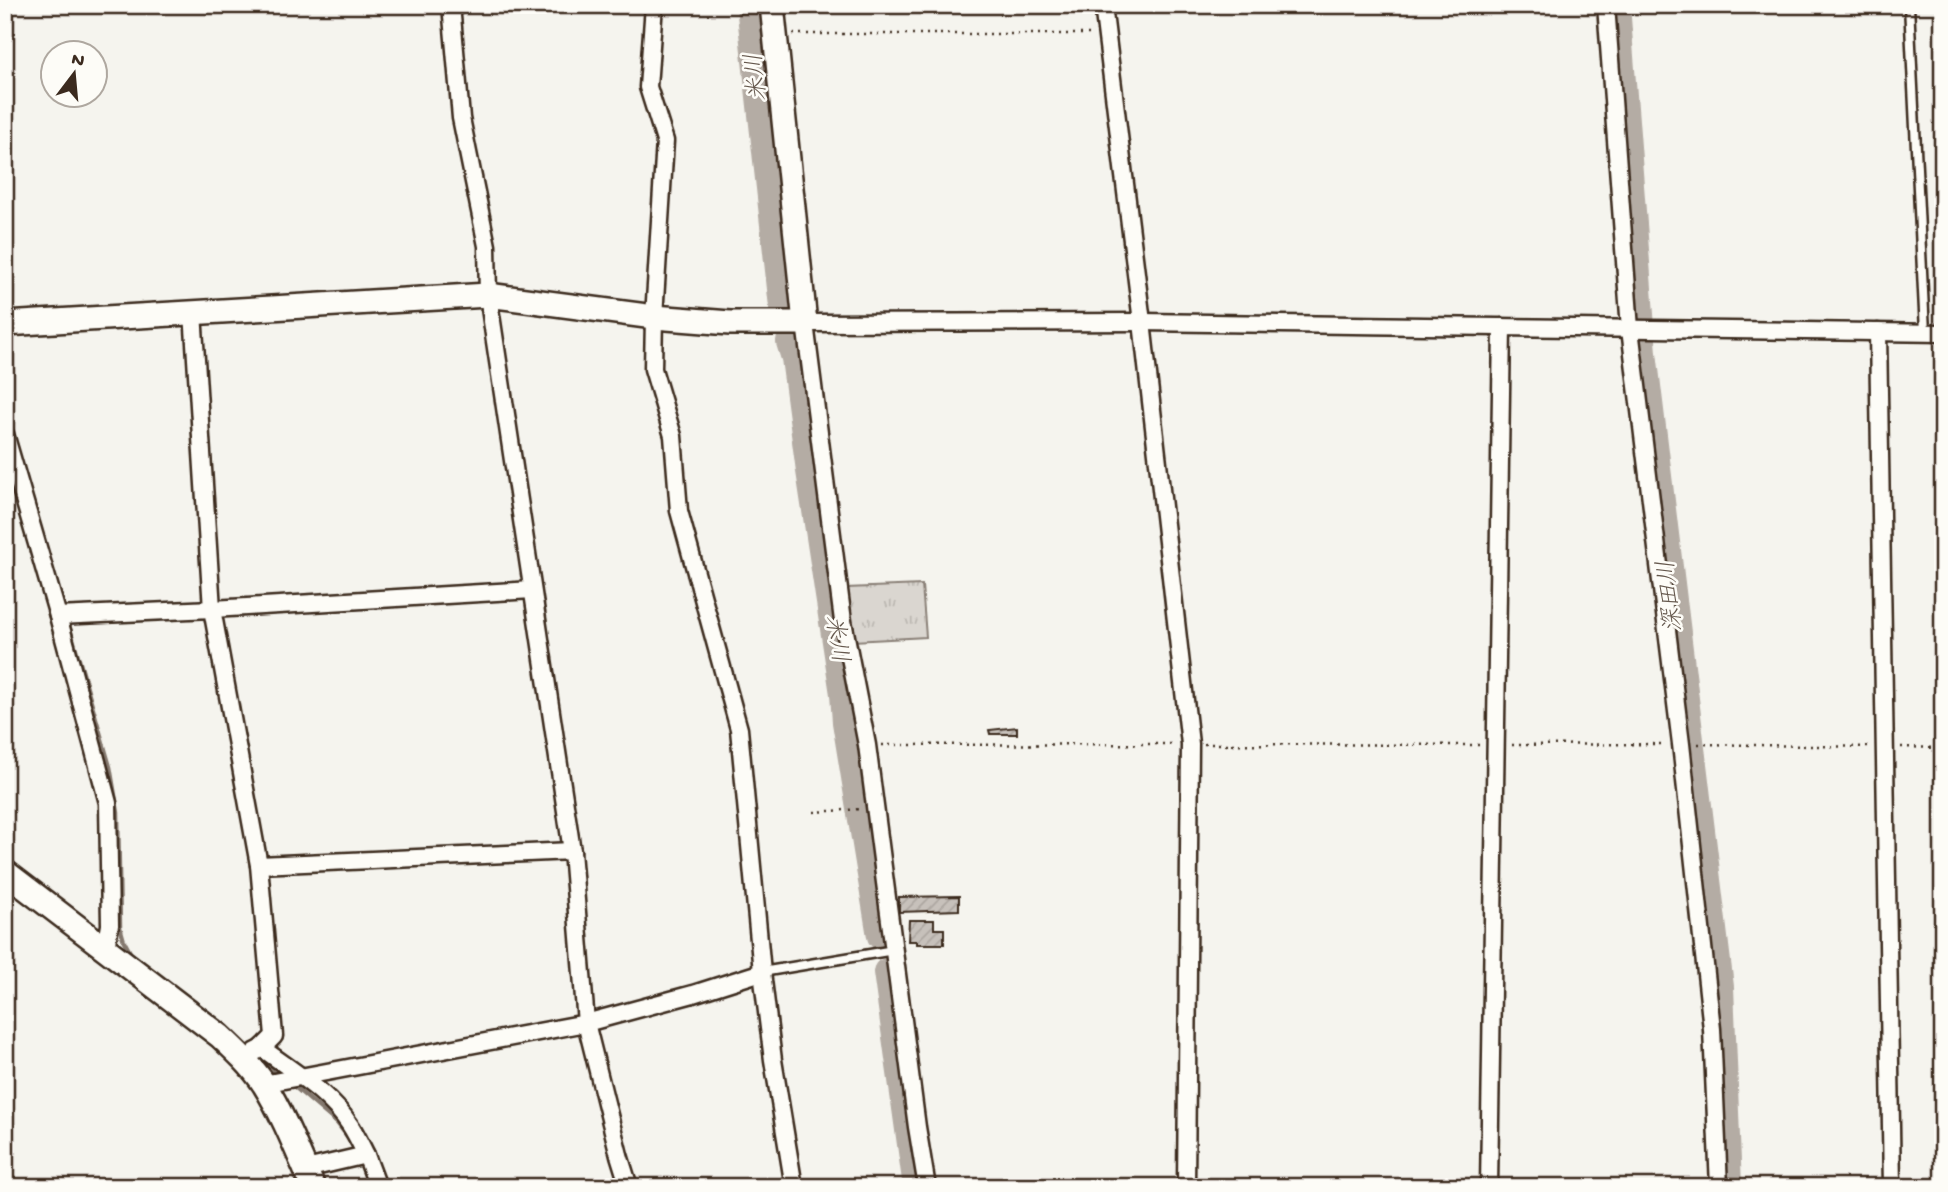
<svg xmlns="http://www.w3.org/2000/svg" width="1948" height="1192" font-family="'Gochi Hand','Klee One',sans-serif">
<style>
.grass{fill:url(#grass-tufts);stroke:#8a8077;stroke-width:2}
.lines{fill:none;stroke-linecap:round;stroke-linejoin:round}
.stream{stroke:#84786e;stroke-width:4.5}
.river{stroke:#b4aca4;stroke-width:28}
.building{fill:url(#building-hatch);stroke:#3b2a1e;stroke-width:2}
.lane-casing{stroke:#3b2a1e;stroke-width:13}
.street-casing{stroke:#3b2a1e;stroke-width:21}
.secondary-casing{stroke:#3b2a1e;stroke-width:28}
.path{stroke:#3b2a1e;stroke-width:2.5;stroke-dasharray:2 5;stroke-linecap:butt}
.lane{stroke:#fdfcf7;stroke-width:8}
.street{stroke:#fdfcf7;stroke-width:16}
.secondary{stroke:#fdfcf7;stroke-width:23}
.labels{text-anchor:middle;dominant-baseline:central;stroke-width:5;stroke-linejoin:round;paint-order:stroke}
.water-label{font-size:24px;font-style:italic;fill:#65584d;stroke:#fdfcf7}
</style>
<defs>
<pattern id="grass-tufts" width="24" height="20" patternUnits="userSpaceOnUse" patternTransform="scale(1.75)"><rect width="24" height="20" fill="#dad6d0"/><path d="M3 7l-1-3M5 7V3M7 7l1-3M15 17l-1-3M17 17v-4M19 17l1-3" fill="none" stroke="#bcb8b2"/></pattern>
<pattern id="building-hatch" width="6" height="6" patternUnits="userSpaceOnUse" patternTransform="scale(1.75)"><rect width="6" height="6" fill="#c7c1bb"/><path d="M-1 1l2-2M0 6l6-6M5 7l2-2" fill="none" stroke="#aca6a0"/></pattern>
</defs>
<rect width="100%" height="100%" fill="#f5f4ee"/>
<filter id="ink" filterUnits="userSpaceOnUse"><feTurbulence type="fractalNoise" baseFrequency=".0143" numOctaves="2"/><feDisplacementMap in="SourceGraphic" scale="14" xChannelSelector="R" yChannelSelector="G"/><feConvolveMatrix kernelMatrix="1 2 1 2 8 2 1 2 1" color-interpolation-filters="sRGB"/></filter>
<g filter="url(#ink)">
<polygon class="grass" points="922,585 926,637 853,641 846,588"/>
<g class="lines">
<g class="stream">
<polyline points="5,412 11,432"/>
<polyline points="67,618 110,767 118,813 120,927 124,941 132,956"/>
<polyline points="256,1056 282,1077"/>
<polyline points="289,1082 337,1123 353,1144"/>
</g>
<g class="river">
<polyline points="750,5 784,316"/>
<polyline points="1616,5 1643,353 1720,987 1728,1187"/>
<polyline points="790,342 795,358 810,471 844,694 846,722 881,936"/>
<polyline points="887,972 917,1187"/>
</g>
</g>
<g class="building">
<polygon points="1017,727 1017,734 990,734 989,730"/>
<polygon points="959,896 959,910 899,912 899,897"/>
<polygon points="909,920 934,920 934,929 944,929 944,944 917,944 917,941 908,941"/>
</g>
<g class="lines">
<g class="lane-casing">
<g id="lane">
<polyline points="1909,5 1925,332"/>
<polyline points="762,972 894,950"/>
</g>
</g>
<g class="street-casing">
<g id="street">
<polyline points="451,5 461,118 487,246 488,295 572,851 586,1023 619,1155 629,1187"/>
<polyline points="654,5 648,87 665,141 654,317 653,369 673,436 679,511 739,729 762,972 773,1060 794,1187"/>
<polyline points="1103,5 1142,322 1190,744 1186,1187"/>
<polyline points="1606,5 1630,329 1681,744 1712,1029 1719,1187"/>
<polyline points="193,312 212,609 259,865 572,851"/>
<polyline points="1878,332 1892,1187"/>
<polyline points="5,434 58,616 108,803 110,925 106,948"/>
<polyline points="58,616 212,609 532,590"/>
<path d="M262,1048C292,1071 329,1092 350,1125C356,1134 361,1145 366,1155L306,1169"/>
<polyline points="255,1052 261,1049 274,1036 259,865"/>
<polyline points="263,1084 586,1023 693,994 762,972"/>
<polyline points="366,1155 378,1187"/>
<polyline points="927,1187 917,1127 867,745 843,621 805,323 1142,322 1943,333"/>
<polyline points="1489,1187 1502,327"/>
</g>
</g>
<g class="secondary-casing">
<g id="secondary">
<polyline points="5,324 488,295 654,317 730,323 805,323 772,5"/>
<path d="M5,872L220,1036C236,1051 252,1066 264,1084C284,1116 298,1153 313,1187"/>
</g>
</g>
<g class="path">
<polyline points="793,34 1091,34"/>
<polyline points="1204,744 1481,745"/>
<polyline points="1698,744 1869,747"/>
<polyline points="882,745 1173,744"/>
<polyline points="1512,745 1666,744"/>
<polyline points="1901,747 1943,748"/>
<polyline points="814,812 861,809"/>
</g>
<use href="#lane" class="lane"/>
<use href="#street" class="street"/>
<use href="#secondary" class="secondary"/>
</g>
</g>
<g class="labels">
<g class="water-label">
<text transform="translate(758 77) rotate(-96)">米川</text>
<text transform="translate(1672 596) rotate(-97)">深田川</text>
<text transform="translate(835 639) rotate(81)">米川</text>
</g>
</g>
<rect width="1948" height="1192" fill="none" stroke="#fdfcf7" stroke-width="28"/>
<rect x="14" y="14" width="1920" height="1164" fill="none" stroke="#3b2a1e" stroke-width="2.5" filter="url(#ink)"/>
<g transform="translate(74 74) rotate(16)"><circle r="33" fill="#fdfcf7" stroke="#afa8a0" stroke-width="2"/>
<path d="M0-5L12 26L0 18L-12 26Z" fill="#3b2a1e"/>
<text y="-10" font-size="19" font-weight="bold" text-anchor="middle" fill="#3b2a1e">N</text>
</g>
</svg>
